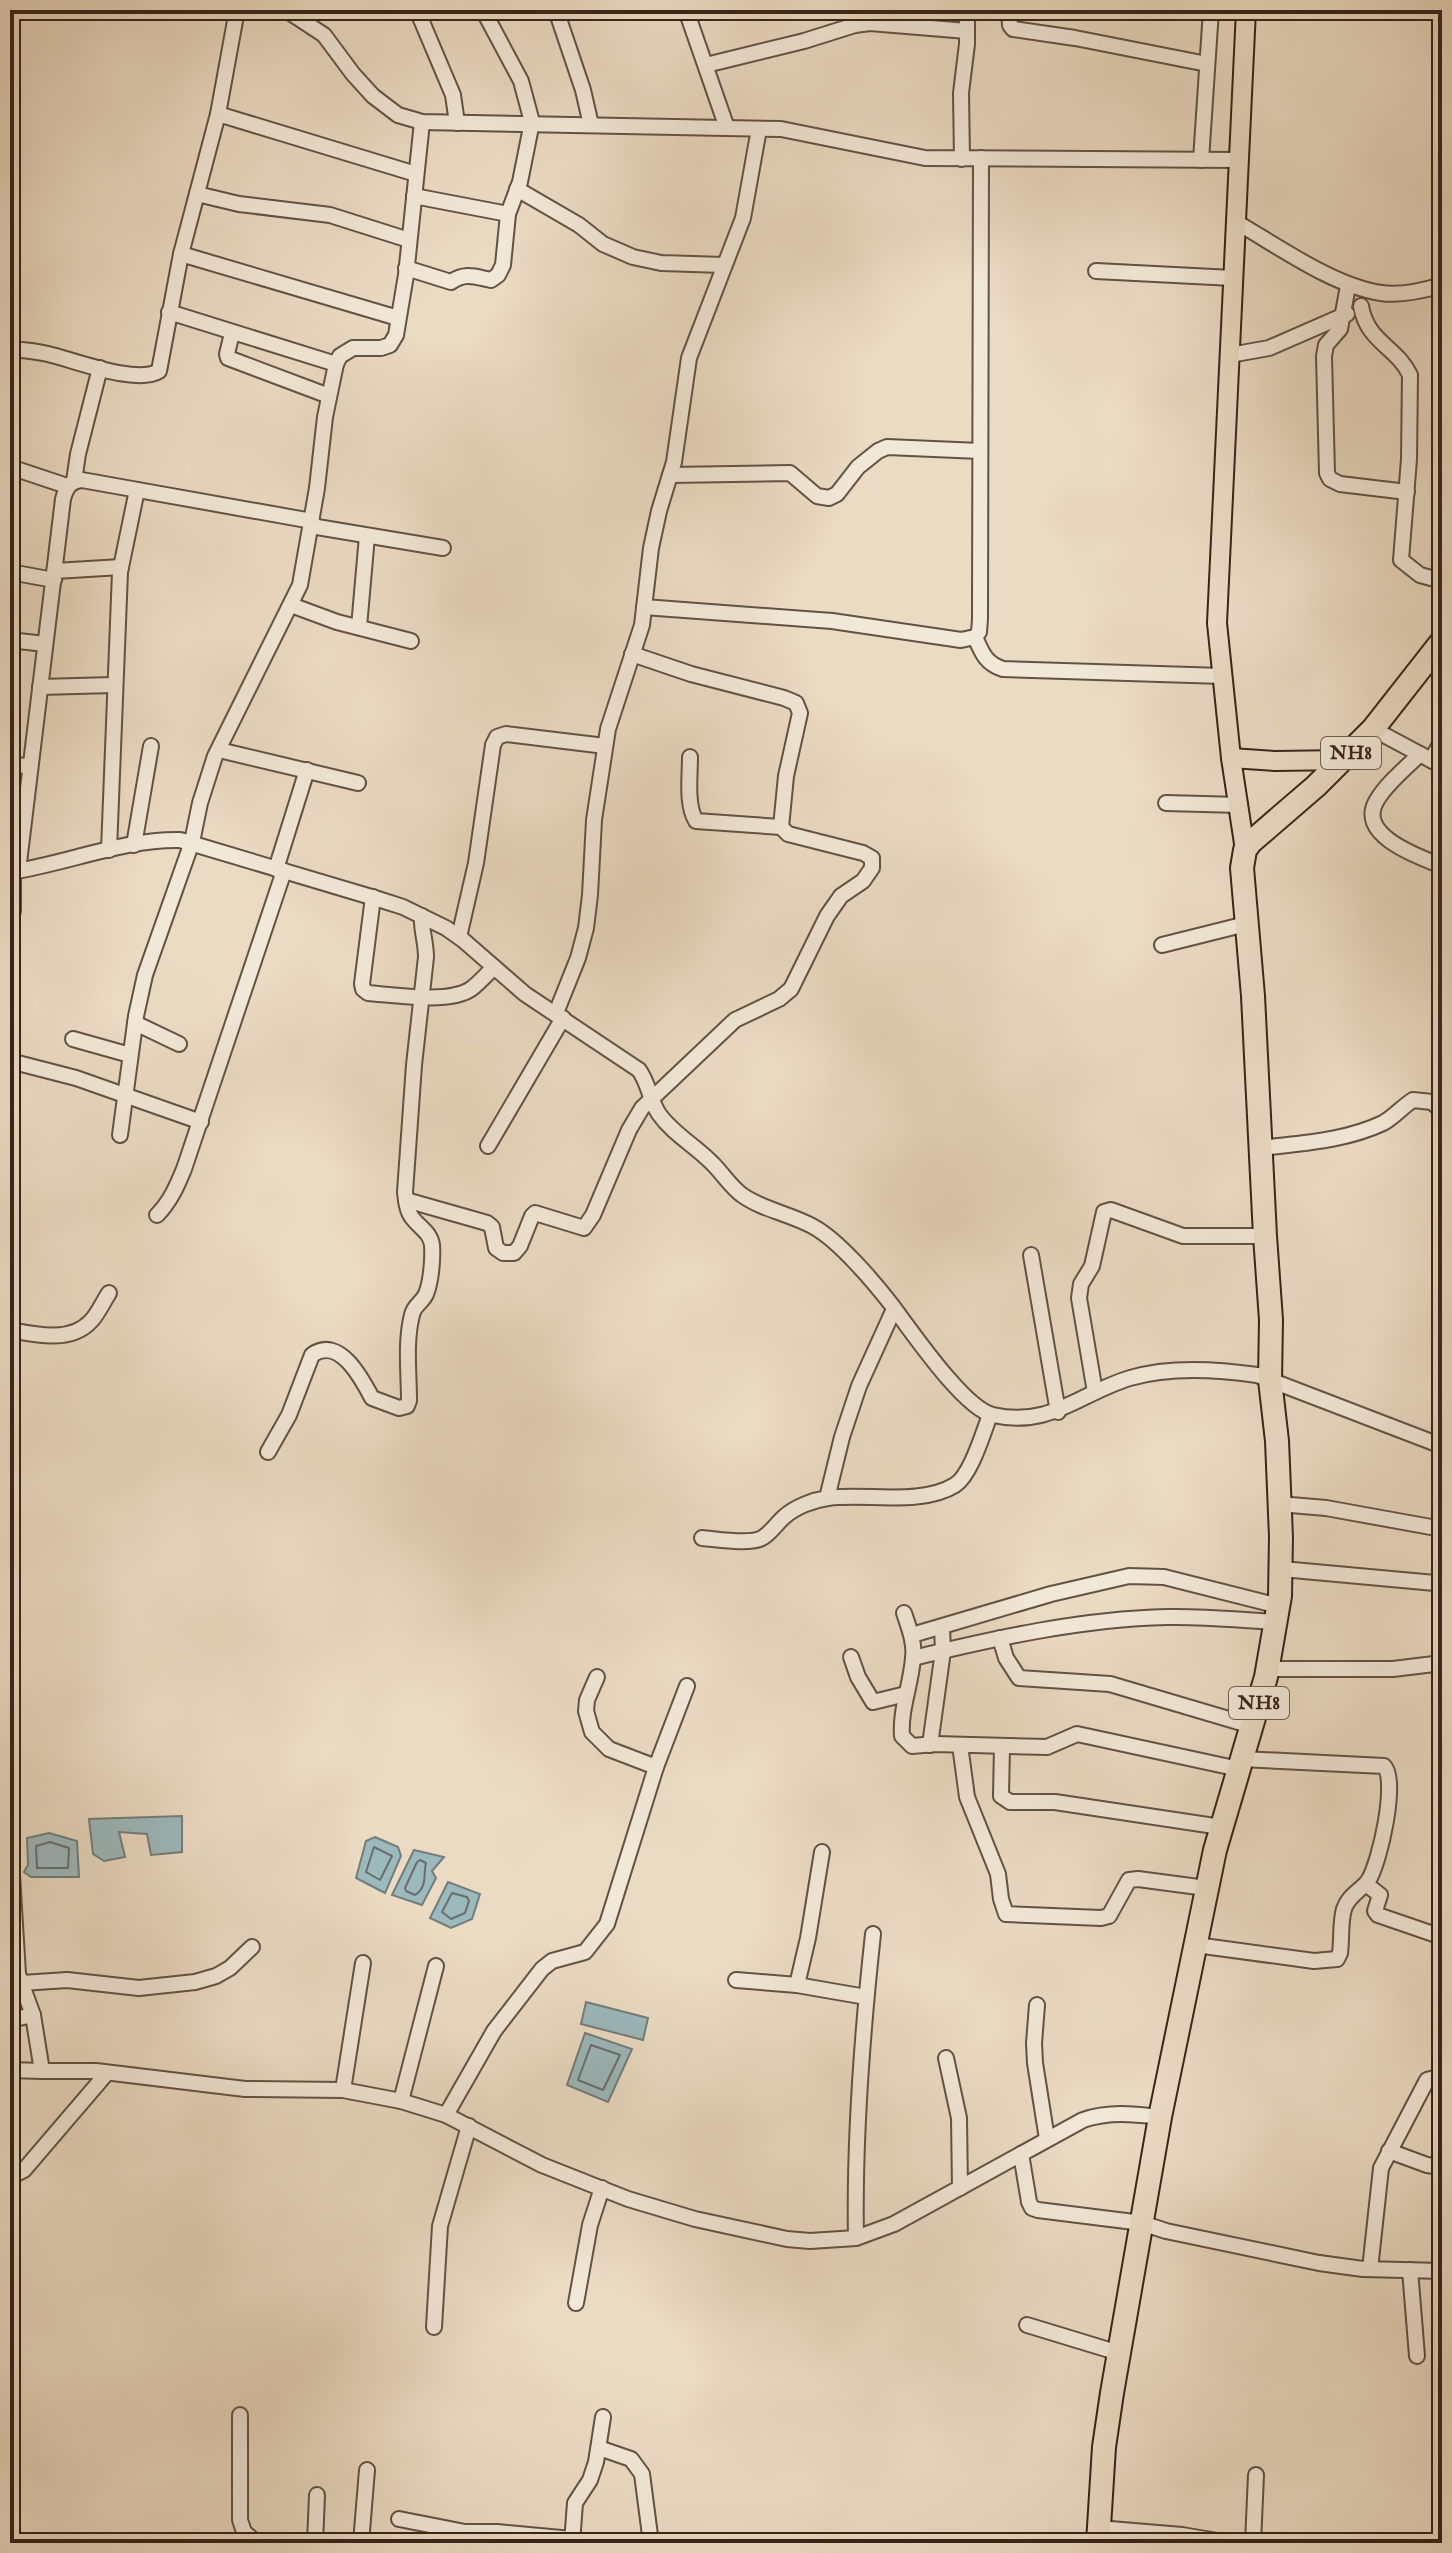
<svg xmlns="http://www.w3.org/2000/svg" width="1452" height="2553" font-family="'IM FELL English',serif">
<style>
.water{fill:#9cb9bd;stroke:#737d7c;stroke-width:2}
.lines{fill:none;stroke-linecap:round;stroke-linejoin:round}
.shore{stroke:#696e6c;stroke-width:2}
.minor-casing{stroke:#635244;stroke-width:18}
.major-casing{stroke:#36241a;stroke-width:22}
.highway-casing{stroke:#36241a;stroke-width:26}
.minor{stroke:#f2e8d8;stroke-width:14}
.major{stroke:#ebdbc3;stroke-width:18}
.highway{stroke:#ebdbc3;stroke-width:22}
.labels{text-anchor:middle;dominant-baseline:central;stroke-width:7;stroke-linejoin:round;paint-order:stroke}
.shield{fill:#f2e8d8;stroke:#6e5f53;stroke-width:2}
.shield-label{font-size:20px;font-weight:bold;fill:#36241a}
</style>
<rect width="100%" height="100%" fill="#ebdbc3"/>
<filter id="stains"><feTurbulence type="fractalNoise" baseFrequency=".0025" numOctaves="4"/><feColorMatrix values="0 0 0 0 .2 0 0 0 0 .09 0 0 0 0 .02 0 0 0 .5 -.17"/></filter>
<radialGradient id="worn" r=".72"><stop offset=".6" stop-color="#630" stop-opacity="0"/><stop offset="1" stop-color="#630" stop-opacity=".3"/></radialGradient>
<g class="water">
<polygon points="182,1816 182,1852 151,1855 147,1834 119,1832 125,1857 104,1861 93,1854 89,1819"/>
<polygon points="49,1833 77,1841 79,1877 31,1877 24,1872 28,1865 27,1838"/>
<polygon points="375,1837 398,1847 401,1856 385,1893 356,1878 366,1841"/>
<polygon points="414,1850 444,1857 432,1871 436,1878 422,1905 392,1895"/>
<polygon points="448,1882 480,1894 472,1919 451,1928 430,1918"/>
<polygon points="586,2002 648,2018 643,2040 581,2024"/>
<polygon points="585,2033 632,2049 608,2102 567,2085"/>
</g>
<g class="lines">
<g class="shore">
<polygon points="50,1842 69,1848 68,1868 37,1868 36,1846"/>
<polygon points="374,1847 392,1856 380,1880 366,1872"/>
<path d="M420,1860L426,1863C423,1874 428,1887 415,1895L406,1891L405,1888L417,1862Z"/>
<polygon points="452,1893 467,1897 469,1901 465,1913 451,1919 442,1912"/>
<polygon points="591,2045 620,2055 603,2090 578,2080"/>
</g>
<g class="minor-casing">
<g id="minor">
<polyline points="286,10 324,35 353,74 373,96 398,115 422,122 781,129 925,158 1239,160"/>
<polyline points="417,10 453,95 457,123"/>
<polyline points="556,10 583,90 591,125"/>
<polyline points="686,10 727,128"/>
<polyline points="1009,10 1010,25 1013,29 1075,38 1207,64"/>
<polyline points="706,65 804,41 855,25 870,23 967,31"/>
<polyline points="218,114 416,174"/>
<polyline points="962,159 961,93 967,44 967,10"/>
<polyline points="1201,160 1211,10"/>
<polyline points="517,189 579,225 603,244 633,257 661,263 724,265"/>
<polyline points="197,194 239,204 330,215 409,240"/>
<polyline points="414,196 508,214"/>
<path d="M1236,222C1278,246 1333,286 1381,293C1401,296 1422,291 1442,285"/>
<polyline points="181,254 398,318"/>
<path d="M406,268L451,282C466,272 475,277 491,280L498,275L503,265L508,214L520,182L532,122L521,81L483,10"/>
<polyline points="1096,271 1233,278"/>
<polyline points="1348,286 1340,329 1326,345 1324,356 1327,473 1330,479 1340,484 1407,492"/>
<path d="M1361,306C1367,342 1397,347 1410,375L1409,459L1401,560L1420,575L1442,581"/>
<polyline points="169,312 336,364"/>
<polyline points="232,333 227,354 228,358 329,396"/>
<path d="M10,349C23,350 36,351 48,354C74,360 136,385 159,371L181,254L218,114L237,10"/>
<polyline points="1230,355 1269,348 1347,314"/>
<polyline points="10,467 67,486"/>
<polyline points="670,475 790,473 817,496 829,498 837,494 858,467 878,451 887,447 980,451"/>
<polyline points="74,481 78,454 100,368"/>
<polyline points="311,526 443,548"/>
<polyline points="55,571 121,567"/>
<polyline points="10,572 54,580"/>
<polyline points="291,605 337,622 411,641"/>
<polyline points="644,607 832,621 961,640 975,637 979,632 980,619 981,158"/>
<polyline points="359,627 367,536"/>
<path d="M975,637C982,653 986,664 1003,669L1223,676"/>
<polyline points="10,640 45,644"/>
<polyline points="40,687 114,685"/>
<polyline points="1373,729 1442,766"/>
<polyline points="219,750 358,783"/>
<path d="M1420,754C1406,768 1387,783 1377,800C1355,835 1419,857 1442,866"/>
<path d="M690,757C690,776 686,805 696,821L781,827"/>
<polyline points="1431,760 1442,741"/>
<polyline points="10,765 30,766"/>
<polyline points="1166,803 1240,805"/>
<polyline points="134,845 151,746"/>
<polyline points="109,850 120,572 137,490"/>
<polyline points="276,869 307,770"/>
<path d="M18,871L63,499C66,488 70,481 82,480L312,521"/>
<path d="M10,872C66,864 122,839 180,840L378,899L403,907L446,928L463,940L525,994L639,1070C649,1084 650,1101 659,1114C673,1134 696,1146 713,1164C723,1174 730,1186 742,1195C763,1210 791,1214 814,1227C839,1241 873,1281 891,1304C910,1329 964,1409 993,1415C1050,1428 1080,1393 1130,1378C1170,1366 1216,1369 1257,1375L1442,1446"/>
<path d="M373,897L362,984L363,989L368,993C394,995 449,1004 471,989C479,983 487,974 494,967"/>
<polyline points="10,917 13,911 13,872"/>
<polyline points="459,937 476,863 493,745 497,737 506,734 605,746"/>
<polyline points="1162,945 1246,924"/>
<polyline points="556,1013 578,958 586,928 590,895 594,820 608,729 642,625 651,548 659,511 674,462 689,358 743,218 759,129"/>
<polyline points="135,1023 179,1044"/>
<polyline points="73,1039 130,1055"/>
<polyline points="10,1061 76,1078 201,1122"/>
<polyline points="120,1135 136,1016 145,975 192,842 200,803 215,756 300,585 317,488 325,417 336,364 340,356 353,348 381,348 390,345 396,335 406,275 422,122"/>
<polyline points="488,1146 563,1018"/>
<path d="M1261,1148C1302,1143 1345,1141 1383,1123C1394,1117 1402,1107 1413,1100L1432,1102L1442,1111"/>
<polyline points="406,1200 487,1223 492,1227 496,1248 503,1253 514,1253 520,1246 532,1216 535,1213 584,1228 593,1215 629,1130 642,1108 735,1020 779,999 791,989 827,916 841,896 863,881 872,868 872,858 863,853 788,834 781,827 786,776 800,713 796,703 784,698 691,674 632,654"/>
<path d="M157,1215C170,1202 177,1186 184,1169L284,871"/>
<polyline points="1031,1255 1058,1412"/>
<path d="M10,1330C36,1335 71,1343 91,1321C98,1314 103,1302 109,1293"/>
<polyline points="1095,1392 1079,1298 1081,1284 1092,1266 1104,1212 1111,1210 1183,1236 1265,1236"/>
<path d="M268,1452L289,1415L312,1355C339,1335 362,1379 372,1398L399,1408L407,1406L409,1401C409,1373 405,1342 412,1315C414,1305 422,1303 426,1294C431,1282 433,1259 432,1245C430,1231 418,1227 411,1216C406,1209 406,1200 405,1192L414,1065L426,957C426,942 421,930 422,916"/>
<polyline points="827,1498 842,1437 859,1386 894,1309"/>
<polyline points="1279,1504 1326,1508 1442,1529"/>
<path d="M702,1538C716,1539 750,1545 762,1538C770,1534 777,1523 784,1517C795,1507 813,1500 828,1498C867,1493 921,1506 955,1485C971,1475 983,1433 990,1415"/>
<polyline points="1282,1569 1435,1583"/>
<path d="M904,1613C909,1628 915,1643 913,1658C911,1685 900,1709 902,1736L912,1746L935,1744L1047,1747L1077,1734L1239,1769"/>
<polyline points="912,1635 1051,1594 1129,1576 1164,1577 1279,1606"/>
<polyline points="1000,1638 1006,1658 1019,1678 1110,1684 1252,1726"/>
<polyline points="851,1657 858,1677 873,1702 906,1694"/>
<path d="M913,1658C996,1638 1081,1619 1167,1617C1203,1616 1240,1620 1277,1622"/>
<polyline points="1268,1669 1393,1669 1442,1663"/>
<polyline points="597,1677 587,1700 586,1711 592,1732 609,1749 656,1767"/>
<polyline points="930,1745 943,1651 942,1627"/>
<polyline points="960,1745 967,1797 998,1874 1001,1899 1006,1914 1101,1918 1109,1916 1129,1880 1138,1879 1206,1888"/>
<polyline points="1002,1746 1001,1796 1010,1802 1055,1802 1221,1827"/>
<path d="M10,1842L18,1974L33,2015L42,2071H96L245,2089L343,2090L401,2101L446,2115L542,2165L628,2199L695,2219L787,2239L810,2241L856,2238L894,2224L1083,2120C1109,2111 1134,2114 1160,2117"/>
<polyline points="1366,1884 1380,1895 1375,1911 1378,1915 1442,1937"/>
<path d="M1196,1945L1314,1961L1337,1959L1340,1953C1342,1938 1340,1923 1344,1909C1348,1896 1360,1891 1368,1881C1380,1863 1398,1780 1384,1766L1242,1759"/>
<polyline points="736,1980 797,1985 866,1997"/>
<polyline points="22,1983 67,1980 139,1988 195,1982 216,1976 230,1968 252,1947"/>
<polyline points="797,1985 808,1938 822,1852"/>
<polyline points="1037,2005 1034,2043 1035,2063 1047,2139"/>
<polyline points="10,2020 33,2015"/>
<polyline points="946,2058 959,2118 960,2188"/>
<polyline points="10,2070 42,2071"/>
<polyline points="343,2090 363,1963"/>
<polyline points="401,2101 436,1966"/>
<polyline points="446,2115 494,2031 542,1969 552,1961 585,1952 607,1924 656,1767 687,1686"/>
<polyline points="1389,2151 1427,2165 1442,2167"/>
<polyline points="1021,2154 1029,2202 1032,2208 1038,2210 1142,2223 1166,2231 1319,2263 1363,2269 1442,2271"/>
<polyline points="1442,2169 1440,2176 1442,2194"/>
<polyline points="10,2177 24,2170 107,2073"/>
<path d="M856,2238C854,2136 862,2035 873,1934"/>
<polyline points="1370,2269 1381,2168 1427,2080 1442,2076"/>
<polyline points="1410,2270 1417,2356"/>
<polyline points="576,2303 590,2225 602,2188"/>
<polyline points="1027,2325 1119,2353"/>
<polyline points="434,2327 440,2226 469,2126"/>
<polyline points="240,2415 240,2520 244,2532 257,2543"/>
<polyline points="599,2448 631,2459 642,2474 651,2543"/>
<polyline points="399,2519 465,2532 497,2532 572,2539"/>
<polyline points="1098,2528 1182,2535 1229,2543"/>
<polyline points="315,2543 317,2495"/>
<polyline points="361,2543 367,2470"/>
<polyline points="572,2543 575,2503 590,2480 596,2462 603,2417"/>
<polyline points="1253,2543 1256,2475"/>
</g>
</g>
<g class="major-casing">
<g id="major">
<polyline points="1231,758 1275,761 1344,760"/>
<polyline points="1245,850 1231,758 1217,623 1246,10"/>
</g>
</g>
<g class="highway-casing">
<polyline id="highway" points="1098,2543 1104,2447 1112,2393 1160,2117 1215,1850 1266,1677 1280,1596 1281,1537 1277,1441 1270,1380 1271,1320 1265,1236 1253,996 1242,868 1245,850 1251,842 1316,786 1373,729 1442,641"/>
</g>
<use href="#minor" class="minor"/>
<use href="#major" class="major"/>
<use href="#highway" class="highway"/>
</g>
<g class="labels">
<g class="shield">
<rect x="1321" y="737" width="60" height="32" rx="6"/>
<rect x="1229" y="1687" width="60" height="32" rx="6"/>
</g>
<g class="shield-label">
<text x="1351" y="753">NH8</text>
<text x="1259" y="1703">NH8</text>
</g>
</g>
<rect width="1452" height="2553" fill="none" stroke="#ebdbc3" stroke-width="40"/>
<rect x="12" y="12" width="1428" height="2529" fill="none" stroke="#36241a" stroke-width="4"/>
<rect x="20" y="20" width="1412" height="2513" fill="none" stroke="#36241a" stroke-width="2"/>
<rect width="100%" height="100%" filter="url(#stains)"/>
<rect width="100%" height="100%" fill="url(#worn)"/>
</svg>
